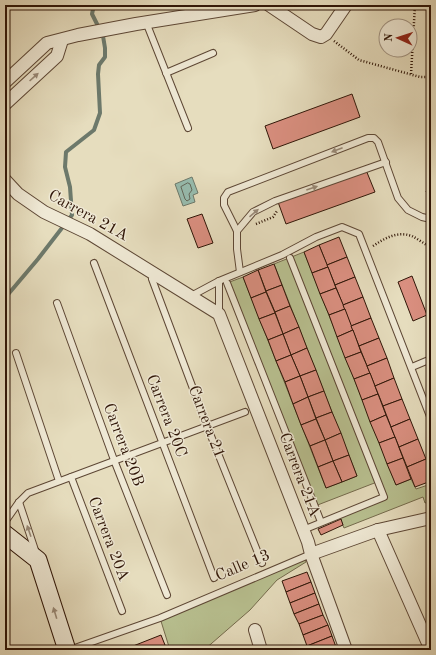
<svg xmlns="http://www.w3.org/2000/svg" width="436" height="655" font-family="'Old Standard TT',serif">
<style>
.green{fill:#b8c090;stroke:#746a4c}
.water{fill:#97bcae;stroke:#6d796b}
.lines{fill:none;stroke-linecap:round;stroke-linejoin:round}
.shore{stroke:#63685a;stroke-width:1}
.stream{stroke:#6d796b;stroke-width:4}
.building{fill:#da8f80;stroke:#2f1507}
.lane-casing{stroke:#5d4735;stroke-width:8}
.street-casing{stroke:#5d4735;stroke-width:14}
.secondary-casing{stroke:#2f1507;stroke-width:19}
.path{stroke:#2f1507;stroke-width:2.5;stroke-dasharray:1 2;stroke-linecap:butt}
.lane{stroke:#efe9d5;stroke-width:6}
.street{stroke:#efe9d5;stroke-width:12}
.secondary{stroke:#efe9d5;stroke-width:17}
.oneway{fill:#998a78}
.labels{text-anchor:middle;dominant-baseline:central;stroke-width:3;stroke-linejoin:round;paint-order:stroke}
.street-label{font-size:16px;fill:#2f1507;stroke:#efe9d5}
</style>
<rect width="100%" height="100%" fill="#e6ddbe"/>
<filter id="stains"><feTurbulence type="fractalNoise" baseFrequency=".005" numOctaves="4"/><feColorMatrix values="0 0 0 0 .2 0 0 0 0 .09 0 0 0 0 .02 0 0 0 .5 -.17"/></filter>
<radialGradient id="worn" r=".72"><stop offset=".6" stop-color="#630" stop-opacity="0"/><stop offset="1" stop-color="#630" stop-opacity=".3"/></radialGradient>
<g class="green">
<polygon points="304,252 396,485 411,479 416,489 431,484 431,501 425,503 423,497 344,528 339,515 384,497 377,482 315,506 227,283 243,277 326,488 357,476 274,264"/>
<polygon points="304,556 306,562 277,580 250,610 204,650 170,650 160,618"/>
</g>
<polygon class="water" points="192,177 198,193 193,195 195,202 183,206 175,184"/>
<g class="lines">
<polygon class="shore" points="188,183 190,184 192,190 189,194 190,199 187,201 185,199 181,187"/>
<polyline class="stream" points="5,298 38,259 72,215 70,187 65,167 66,152 94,130 100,113 98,74 99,65 105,57 105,48 103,36 92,14 94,5"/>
</g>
<g class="building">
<polygon points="352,94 360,117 273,149 265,126"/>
<polygon points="366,170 375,192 286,224 278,202"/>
<polygon points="431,177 431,194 426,192"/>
<polygon points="202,214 213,243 198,248 187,219"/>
<polygon points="339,237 347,257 327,265 319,245"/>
<polygon points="319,245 328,267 312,273 304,252"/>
<polygon points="347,257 355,277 335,285 327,265"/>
<polygon points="274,264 282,285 266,291 258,270"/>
<polygon points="328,267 336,288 320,294 312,273"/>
<polygon points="258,270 266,292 251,298 243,277"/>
<polygon points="412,276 427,315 413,321 398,282"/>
<polygon points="355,277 363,297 343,305 335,285"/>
<polygon points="282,285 290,306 275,312 266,291"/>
<polygon points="336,288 345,309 329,315 320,294"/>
<polygon points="266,292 275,313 259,319 251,298"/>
<polygon points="363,297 371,318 351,326 343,305"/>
<polygon points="290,306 299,327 283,334 275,312"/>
<polygon points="345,309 353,330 337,337 329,315"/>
<polygon points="275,313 283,334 268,340 259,319"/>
<polygon points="371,318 379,338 359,346 351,326"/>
<polygon points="299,327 307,348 291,355 283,334"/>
<polygon points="353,330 361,352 345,358 337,337"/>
<polygon points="283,334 291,355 276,361 268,340"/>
<polygon points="379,338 387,358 367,366 359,346"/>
<polygon points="307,348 316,370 300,376 291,355"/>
<polygon points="361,352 370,373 354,379 345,358"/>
<polygon points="291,355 300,376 285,382 276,361"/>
<polygon points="387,358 394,378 375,386 367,366"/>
<polygon points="431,361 431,376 426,363"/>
<polygon points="316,370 324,391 308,397 300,376"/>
<polygon points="370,373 378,394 362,400 354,379"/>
<polygon points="300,376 308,397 293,404 285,382"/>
<polygon points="394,378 402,399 383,406 375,386"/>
<polygon points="324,391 332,412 316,418 308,397"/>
<polygon points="378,394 386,415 370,422 362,400"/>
<polygon points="308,397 316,419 301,425 293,404"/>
<polygon points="402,399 410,419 391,427 383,406"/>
<polygon points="332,412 341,433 325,440 316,418"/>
<polygon points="386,415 395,437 379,443 370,422"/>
<polygon points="316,419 325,440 310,446 301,425"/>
<polygon points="410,419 418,439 399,447 391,427"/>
<polygon points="341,433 349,455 333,461 325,440"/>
<polygon points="395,437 403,458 387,464 379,443"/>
<polygon points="418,439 426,459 407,467 399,447"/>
<polygon points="325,440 333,461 318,467 310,446"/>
<polygon points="349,455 357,476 342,482 333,461"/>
<polygon points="403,458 411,479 396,485 387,464"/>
<polygon points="426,459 431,471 431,481 415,487 407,467"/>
<polygon points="333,461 342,482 326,488 318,467"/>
<polygon points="341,519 343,525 321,535 318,529"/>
<polygon points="307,572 311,582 286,592 282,581"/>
<polygon points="311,582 315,593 290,603 286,592"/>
<polygon points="315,593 319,604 294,614 290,603"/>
<polygon points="319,604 323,615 299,624 294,614"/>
<polygon points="323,615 328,625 303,635 299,624"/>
<polygon points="328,625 332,636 307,646 303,635"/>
<polygon points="161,635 167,650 123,650"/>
<polygon points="332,636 336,647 327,650 309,650 307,646"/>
</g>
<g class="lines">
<g class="lane-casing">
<g id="lane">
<polyline points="146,22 188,128"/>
<polyline points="166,73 213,53"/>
<polyline points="237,231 253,212 275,201 386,162"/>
<polyline points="290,258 384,497 303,530"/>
<polyline points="94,263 214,578"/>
<polyline points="240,272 237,249 237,231 224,205 224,198 228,192 368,138 374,138 378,142 398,198 408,210 422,217 431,219"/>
<polyline points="152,279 207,426 262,563"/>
<polyline points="227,283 321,522"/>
<polyline points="191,296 219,281 282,255 316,237 342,227 359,234 431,419"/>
<polyline points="57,303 114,460 167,595"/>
<polyline points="219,314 219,281"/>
<polyline points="16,353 59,481"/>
<polyline points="412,367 431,359"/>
<polyline points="71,477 122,611"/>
<polyline points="19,502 36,553"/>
<polyline points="5,522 19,502 28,493 245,412"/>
<polyline points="69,650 160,618 311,554"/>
</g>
</g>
<g class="street-casing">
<g id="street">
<polyline points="269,5 312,34 321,37 326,34 346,5"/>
<polyline points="5,82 47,43 78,35 136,24 255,5"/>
<polyline points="5,104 57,56 62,40"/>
<polyline points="5,180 18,194 44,212 90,234 219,314 308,542 311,554 346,650"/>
<polyline points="378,530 431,650"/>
<polyline points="311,554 378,530 431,518"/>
<polyline points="255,630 261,650"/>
</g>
</g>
<g class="secondary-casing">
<polyline id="secondary" points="5,534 38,560 67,650"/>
</g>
<g class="path">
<polyline points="334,41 359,60 420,77 431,77"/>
<polyline points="411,74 415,5"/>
<polyline points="256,224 273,217 277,211"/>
<path d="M373,246C385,238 397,231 412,236C418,239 424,244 431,247"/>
</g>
<use href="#lane" class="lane"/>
<use href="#street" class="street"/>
<use href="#secondary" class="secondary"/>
</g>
<defs><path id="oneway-solid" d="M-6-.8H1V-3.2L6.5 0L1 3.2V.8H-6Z"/></defs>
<g class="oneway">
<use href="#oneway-solid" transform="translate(34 77) rotate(-42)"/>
<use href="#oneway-solid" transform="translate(337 150) rotate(159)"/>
<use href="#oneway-solid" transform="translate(312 188) rotate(-19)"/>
<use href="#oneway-solid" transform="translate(254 213) rotate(-41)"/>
<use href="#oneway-solid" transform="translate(29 531) rotate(-109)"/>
<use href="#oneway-solid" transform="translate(55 613) rotate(-107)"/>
</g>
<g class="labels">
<g class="street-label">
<text transform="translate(88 216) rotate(29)">Carrera 21A</text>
<text transform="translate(166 416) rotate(69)">Carrera 20C</text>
<text transform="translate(206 422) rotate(69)">Carrera 21</text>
<text transform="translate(123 445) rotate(69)">Carrera 20B</text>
<text transform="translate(299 475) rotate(69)">Carrera 21A</text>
<text transform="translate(108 539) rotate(69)">Carrera 20A</text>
<text transform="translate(243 566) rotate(-23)">Calle 13</text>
</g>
</g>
<rect width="436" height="655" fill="none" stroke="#e6ddbe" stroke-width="20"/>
<rect x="6" y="6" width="424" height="643" fill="none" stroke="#2f1507" stroke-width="2"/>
<rect x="10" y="10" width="416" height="635" fill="none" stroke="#2f1507"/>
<g transform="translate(398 38) rotate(273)"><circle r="19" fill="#efe9d5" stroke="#a29483"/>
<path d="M0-3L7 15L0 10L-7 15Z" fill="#8f2418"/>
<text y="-6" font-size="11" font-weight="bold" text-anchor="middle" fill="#2f1507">N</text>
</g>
<rect width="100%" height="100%" filter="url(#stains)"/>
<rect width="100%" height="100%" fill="url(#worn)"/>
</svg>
